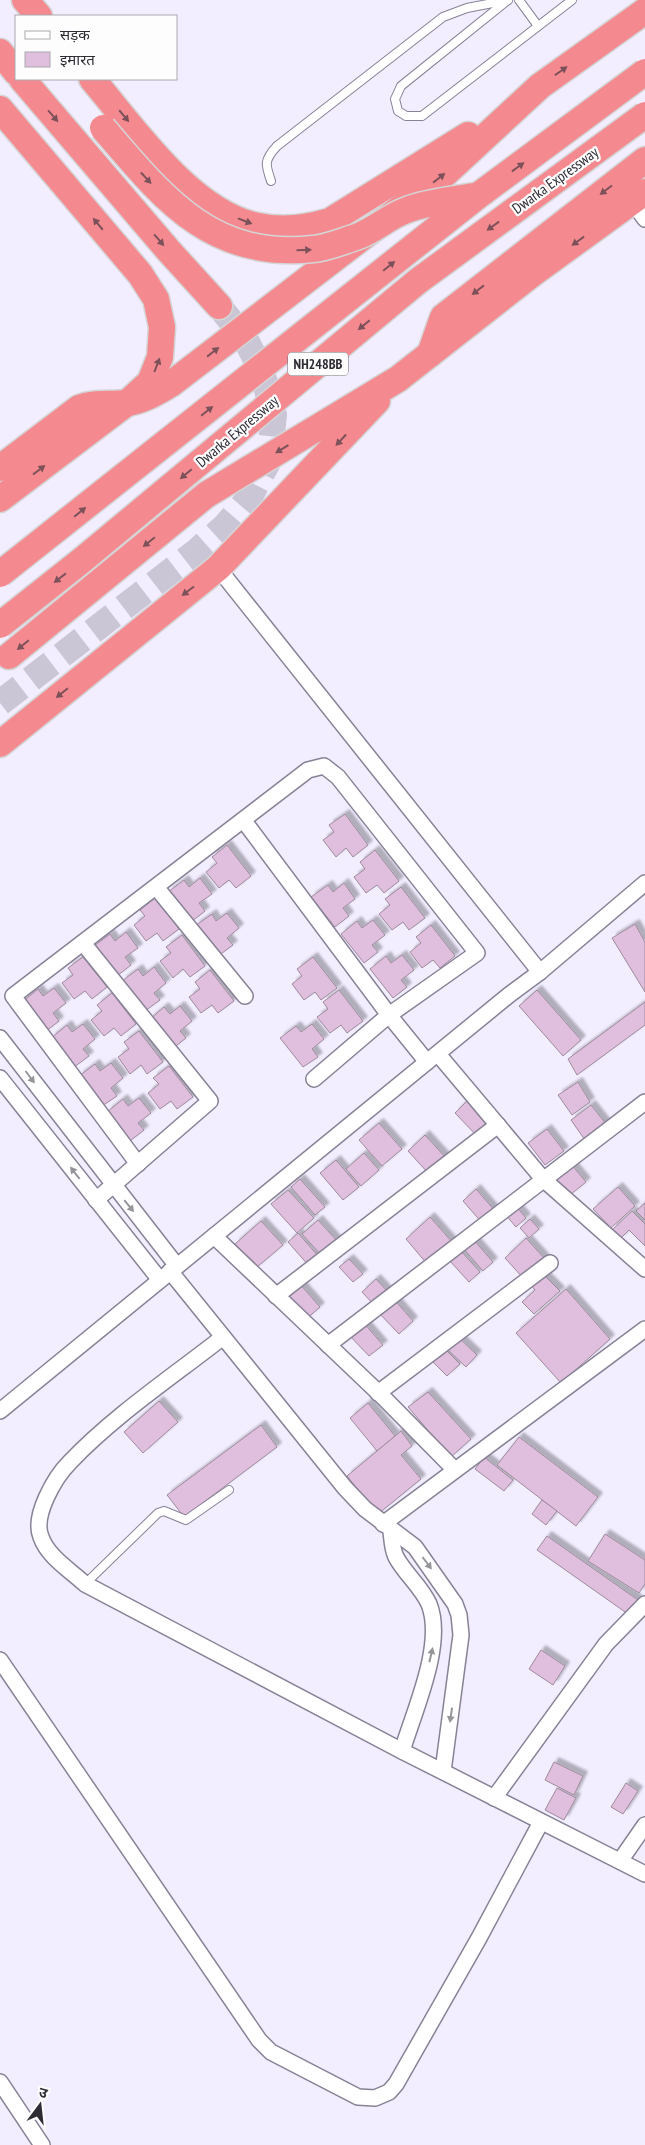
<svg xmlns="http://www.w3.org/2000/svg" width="645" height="2145" font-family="'PT Sans Narrow','Noto Sans Devanagari',sans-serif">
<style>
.building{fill:#e0bedd;stroke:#9d8b9b;filter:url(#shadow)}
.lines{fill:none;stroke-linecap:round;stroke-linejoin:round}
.trunk-tunnel{stroke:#cbc6d6;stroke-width:26;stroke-dasharray:26 13;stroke-linecap:butt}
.service-casing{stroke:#888296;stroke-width:10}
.minor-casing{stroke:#888296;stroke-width:18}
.trunk-casing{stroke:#d5d5d6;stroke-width:29}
.service{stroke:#fff;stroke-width:8}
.minor{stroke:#fff;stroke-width:15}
.trunk{stroke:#f48a90;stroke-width:26}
.trunk-bridge-casing{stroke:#d5d5d6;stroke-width:29;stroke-linecap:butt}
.trunk-bridge{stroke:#f48a90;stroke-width:26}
.oneway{fill:#7d5159}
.oneway2{fill:#96959a}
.labels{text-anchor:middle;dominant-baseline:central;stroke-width:4.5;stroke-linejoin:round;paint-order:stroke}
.shield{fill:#fdfdfd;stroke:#6c6a70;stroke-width:1}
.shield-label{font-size:14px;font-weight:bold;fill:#2e2b34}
.street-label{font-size:15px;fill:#2e2b34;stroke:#fdfdfd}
</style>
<defs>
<filter id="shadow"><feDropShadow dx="4.5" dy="-4.5" stdDeviation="1" flood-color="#0004"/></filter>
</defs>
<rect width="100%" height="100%" fill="#f2edff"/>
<g class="building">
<polygon points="345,814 368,845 353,857 346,848 336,857 323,840 334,832 329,825"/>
<polygon points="227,845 251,876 236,888 229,880 219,888 206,872 217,863 212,857"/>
<polygon points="375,850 399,881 384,893 377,885 366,893 354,877 365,869 360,862"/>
<polygon points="200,878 212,894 199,903 205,911 191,922 168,892 184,880 189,887"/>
<polygon points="344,883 355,899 343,908 349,916 335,927 311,897 328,885 333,892"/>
<polygon points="401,887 425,918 409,930 403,922 392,930 379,914 390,905 385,899"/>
<polygon points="155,898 179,929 163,941 157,933 146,941 134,925 145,916 140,910"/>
<polygon points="227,913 239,928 227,938 233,945 218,956 195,926 212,914 216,921"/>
<polygon points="373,920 385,935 372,945 378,952 364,963 341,934 357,921 362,928"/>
<polygon points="635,924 645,942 645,992 612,938"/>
<polygon points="431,925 455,956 440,968 433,960 422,968 410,952 421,943 416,937"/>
<polygon points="126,932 138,948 125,957 131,965 117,976 94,946 110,934 115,941"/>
<polygon points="182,935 205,966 190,977 183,969 173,978 160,961 171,953 166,947"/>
<polygon points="402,955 414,970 401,980 407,987 393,998 370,969 386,956 391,963"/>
<polygon points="83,957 107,987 92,999 85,991 74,999 62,983 73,975 68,968"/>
<polygon points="313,957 337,988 321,1000 315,992 304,1000 292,984 302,976 297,969"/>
<polygon points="154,967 166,983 154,993 160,1000 145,1011 122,981 138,969 143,976"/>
<polygon points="210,970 234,1001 218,1013 212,1005 201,1013 189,997 200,989 195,982"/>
<polygon points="54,988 66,1003 53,1013 59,1021 45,1032 22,1002 38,989 43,996"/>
<polygon points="339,990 363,1021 347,1033 341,1025 330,1033 317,1017 328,1009 323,1002"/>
<polygon points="537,990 581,1040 563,1056 519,1006"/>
<polygon points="112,993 136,1024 121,1036 114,1028 104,1036 91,1020 102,1011 97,1005"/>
<polygon points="645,1002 645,1025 577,1075 568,1059"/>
<polygon points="180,1006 192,1021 180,1031 186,1038 172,1049 149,1020 164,1007 170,1014"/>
<polygon points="83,1024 95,1039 83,1049 89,1056 74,1067 51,1038 67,1025 72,1032"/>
<polygon points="312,1024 324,1039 312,1049 318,1057 303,1067 280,1038 296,1026 301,1032"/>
<polygon points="139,1031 163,1062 147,1074 141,1065 130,1074 118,1057 129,1049 124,1042"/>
<polygon points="111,1063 123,1078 111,1088 117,1096 102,1106 79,1076 95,1064 100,1071"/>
<polygon points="169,1066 193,1097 177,1109 171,1101 160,1109 148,1093 159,1084 153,1078"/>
<polygon points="578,1082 590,1102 572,1115 558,1095"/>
<polygon points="139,1098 151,1113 138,1123 144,1130 130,1141 107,1112 123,1099 128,1106"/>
<polygon points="468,1100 492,1125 478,1137 455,1113"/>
<polygon points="591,1105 606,1124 585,1140 571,1120"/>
<polygon points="379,1123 402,1149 382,1166 359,1140"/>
<polygon points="547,1129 564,1151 545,1165 528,1143"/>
<polygon points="425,1135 446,1158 429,1174 408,1151"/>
<polygon points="364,1153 379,1170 361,1186 346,1169"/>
<polygon points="336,1160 359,1187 343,1200 320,1173"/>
<polygon points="571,1164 586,1182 570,1195 555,1178"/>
<polygon points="300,1179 325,1207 315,1215 291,1187"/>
<polygon points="618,1187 635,1206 611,1228 593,1209"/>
<polygon points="476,1189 496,1212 483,1224 463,1201"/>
<polygon points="288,1190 314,1218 297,1233 271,1204"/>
<polygon points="645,1203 645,1220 636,1211"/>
<polygon points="515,1205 526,1218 516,1227 505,1214"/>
<polygon points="632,1211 645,1224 645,1246 629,1230 620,1239 612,1230"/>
<polygon points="430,1217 453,1243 428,1265 406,1239"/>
<polygon points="530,1219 539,1229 529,1238 520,1228"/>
<polygon points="318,1220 338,1242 322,1256 302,1234"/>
<polygon points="261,1221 283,1245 256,1268 235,1244"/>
<polygon points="298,1233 320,1258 310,1267 288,1242"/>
<polygon points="526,1238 545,1259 523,1278 505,1258"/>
<polygon points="473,1239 493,1262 483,1271 463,1248"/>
<polygon points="460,1250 480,1272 469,1282 449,1260"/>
<polygon points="349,1259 363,1274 353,1282 339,1267"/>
<polygon points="541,1272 560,1291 534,1314 522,1302 535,1290 529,1283"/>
<polygon points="376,1279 388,1292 374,1305 362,1292"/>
<polygon points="299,1283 320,1307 305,1320 284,1296"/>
<polygon points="566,1289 610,1339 561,1383 516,1333"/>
<polygon points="393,1298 413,1321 399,1334 378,1312"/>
<polygon points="363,1322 383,1345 369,1356 348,1334"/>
<polygon points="456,1335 477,1355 466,1367 445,1347"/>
<polygon points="442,1346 460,1364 447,1376 428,1357"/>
<polygon points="428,1392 471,1439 451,1457 408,1407"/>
<polygon points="159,1401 178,1422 143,1453 124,1432"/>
<polygon points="368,1403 395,1436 377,1451 350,1418"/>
<polygon points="261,1425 277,1447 184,1517 167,1495"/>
<polygon points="401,1431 412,1446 401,1455 421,1479 378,1514 347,1476"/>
<polygon points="519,1437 598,1497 576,1526 497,1465"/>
<polygon points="484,1457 513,1480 504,1491 475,1469"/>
<polygon points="542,1500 557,1511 546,1525 532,1514"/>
<polygon points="605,1534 645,1560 645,1584 639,1593 588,1561"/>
<polygon points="547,1536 638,1600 628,1614 537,1550"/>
<polygon points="541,1650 565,1666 553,1685 529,1669"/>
<polygon points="554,1762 583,1776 574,1795 545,1780"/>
<polygon points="626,1783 638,1791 623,1814 611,1807"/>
<polygon points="557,1788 576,1798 564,1820 545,1810"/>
</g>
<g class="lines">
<polyline class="trunk-tunnel" points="0,703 198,550 225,526 250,497 269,460 274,415 262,372 246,340 219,306"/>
<g class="service-casing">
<g id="service">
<polyline points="508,0 401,86 395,99 398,111 406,116 422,116 572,0"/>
<polyline points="519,0 538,26"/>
<path d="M271,181C265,164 264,160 277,146L443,17L467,8L508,0"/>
<polyline points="85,1584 158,1513 164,1511 186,1520 229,1490"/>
</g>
</g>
<g class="minor-casing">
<g id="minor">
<polyline points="632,201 645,219"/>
<polyline points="218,568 540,972"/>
<polyline points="244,821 389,1015 427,1062"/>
<polyline points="156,887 245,996"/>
<polyline points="83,943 210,1101 96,1200"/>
<polyline points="0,1038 177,1266"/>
<polyline points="438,1054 543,1179 645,1269"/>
<polyline points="0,1078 160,1280"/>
<polyline points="138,1164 13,996 308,770 324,766 338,777 477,953 389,1015 314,1079"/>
<polyline points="214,1236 383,1397 455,1470"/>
<polyline points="170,1271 345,1488 365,1509 415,1547 455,1604 459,1615 461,1635 443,1771"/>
<polyline points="276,1296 498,1125"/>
<path d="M223,1337C172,1377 115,1415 70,1462C55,1477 32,1516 41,1537C48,1557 70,1570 85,1584L402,1751L645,1874"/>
<polyline points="328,1345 645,1102"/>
<polyline points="378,1393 550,1263"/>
<polyline points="0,1411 509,995 540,972 645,883"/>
<polyline points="383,1524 645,1329"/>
<path d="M391,1531C392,1539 392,1549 396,1557C405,1574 421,1586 429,1604C445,1644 414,1711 402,1751"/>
<polyline points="0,1660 259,2040 271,2052 358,2097 375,2098 389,2092 396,2084 479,1938 541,1822"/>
<polyline points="494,1798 606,1644 645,1604"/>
<polyline points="620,1861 645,1825"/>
<polyline points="0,2082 42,2145"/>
</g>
</g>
<g class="trunk-casing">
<g id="trunk">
<polyline points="25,0 39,16"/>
<polyline points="0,52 16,72"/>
<polyline points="22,79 168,250 219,306"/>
<path d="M92,79C134,128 191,213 258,226C282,231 307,228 330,221L468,135"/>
<polyline points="0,109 140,274 156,299 162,327 160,357 150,382 127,403 0,499"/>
<polyline points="430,354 443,317 645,160"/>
<path d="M0,468L79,408C95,402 110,405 127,403C143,401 157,392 171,384L446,173L540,86L645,11"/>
<polyline points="9,656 206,495 398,379 532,274 645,192"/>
<polyline points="0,744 218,568 377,401"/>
</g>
</g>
<use href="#service" class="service"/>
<use href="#minor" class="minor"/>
<use href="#trunk" class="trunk"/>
<g class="trunk-bridge-casing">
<g id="trunk-bridge">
<path d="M103,128C163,198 211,260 313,249C327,248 343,241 356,237C374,231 389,216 407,210C427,202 453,200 474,196"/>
<polyline points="0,574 479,195 645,72"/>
<polyline points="0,625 81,561 418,281 645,115"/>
</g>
</g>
<use href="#trunk-bridge" class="trunk-bridge"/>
</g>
<defs><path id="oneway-solid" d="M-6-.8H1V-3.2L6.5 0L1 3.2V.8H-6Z" transform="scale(1.25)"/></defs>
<g class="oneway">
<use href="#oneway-solid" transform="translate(561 71) rotate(-35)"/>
<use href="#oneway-solid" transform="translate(53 116) rotate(49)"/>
<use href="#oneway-solid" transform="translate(124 116) rotate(50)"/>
<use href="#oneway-solid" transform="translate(518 167) rotate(-36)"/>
<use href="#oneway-solid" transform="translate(146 178) rotate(47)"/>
<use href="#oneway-solid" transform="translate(439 178) rotate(-38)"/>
<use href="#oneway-solid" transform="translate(606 190) rotate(143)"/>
<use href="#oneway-solid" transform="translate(245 221) rotate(21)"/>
<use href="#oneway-solid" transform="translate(98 224) rotate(-130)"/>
<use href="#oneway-solid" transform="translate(493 226) rotate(144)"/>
<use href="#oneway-solid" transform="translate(159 240) rotate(49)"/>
<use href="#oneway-solid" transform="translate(578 241) rotate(144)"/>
<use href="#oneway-solid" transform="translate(304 250) rotate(-2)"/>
<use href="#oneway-solid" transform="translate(389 266) rotate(-39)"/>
<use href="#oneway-solid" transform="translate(478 290) rotate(142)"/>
<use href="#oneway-solid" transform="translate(364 325) rotate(140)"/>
<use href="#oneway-solid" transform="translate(213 352) rotate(-38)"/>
<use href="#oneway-solid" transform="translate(157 365) rotate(-69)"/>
<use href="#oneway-solid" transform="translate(207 411) rotate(-39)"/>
<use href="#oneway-solid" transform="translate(341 440) rotate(133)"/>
<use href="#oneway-solid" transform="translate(282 449) rotate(149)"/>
<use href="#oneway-solid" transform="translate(39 470) rotate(-37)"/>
<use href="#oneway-solid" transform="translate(186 474) rotate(140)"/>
<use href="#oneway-solid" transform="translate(80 512) rotate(-39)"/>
<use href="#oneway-solid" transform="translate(149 542) rotate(141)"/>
<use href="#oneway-solid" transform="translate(60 578) rotate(142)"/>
<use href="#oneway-solid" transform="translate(188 591) rotate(143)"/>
<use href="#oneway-solid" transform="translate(23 645) rotate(141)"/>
<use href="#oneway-solid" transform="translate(62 693) rotate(141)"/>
</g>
<g class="oneway2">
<use href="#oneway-solid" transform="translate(30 1077) rotate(53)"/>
<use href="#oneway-solid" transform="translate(75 1173) rotate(-128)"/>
<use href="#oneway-solid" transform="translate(129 1206) rotate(51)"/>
<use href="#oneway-solid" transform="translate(427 1563) rotate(53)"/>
<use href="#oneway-solid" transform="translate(431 1655) rotate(-77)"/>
<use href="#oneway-solid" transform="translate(451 1715) rotate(98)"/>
</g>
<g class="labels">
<rect class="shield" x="288" y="352.5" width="60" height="23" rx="4"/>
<g class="shield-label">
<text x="318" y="364">NH248BB</text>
</g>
<g class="street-label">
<text transform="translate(555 180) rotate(-36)">Dwarka Expressway</text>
<text transform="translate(237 431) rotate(-40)">Dwarka Expressway</text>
</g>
</g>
<rect x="15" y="15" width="162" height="65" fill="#fdfdfd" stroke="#aaa9ad"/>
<rect x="25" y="31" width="25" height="8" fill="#ffffff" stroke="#aaa9ad"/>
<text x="60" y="40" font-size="15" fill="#2e2b34">सड़क</text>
<rect x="25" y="52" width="25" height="15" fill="#e0bedd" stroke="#aaa9ad"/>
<text x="60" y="65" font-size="15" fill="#2e2b34">इमारत</text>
<g transform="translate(40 2105) rotate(15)" stroke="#fdfdfd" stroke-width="4" paint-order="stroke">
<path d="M0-4L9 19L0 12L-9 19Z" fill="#2e2b34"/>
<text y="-8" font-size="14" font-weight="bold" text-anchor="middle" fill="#2e2b34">उ</text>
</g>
</svg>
